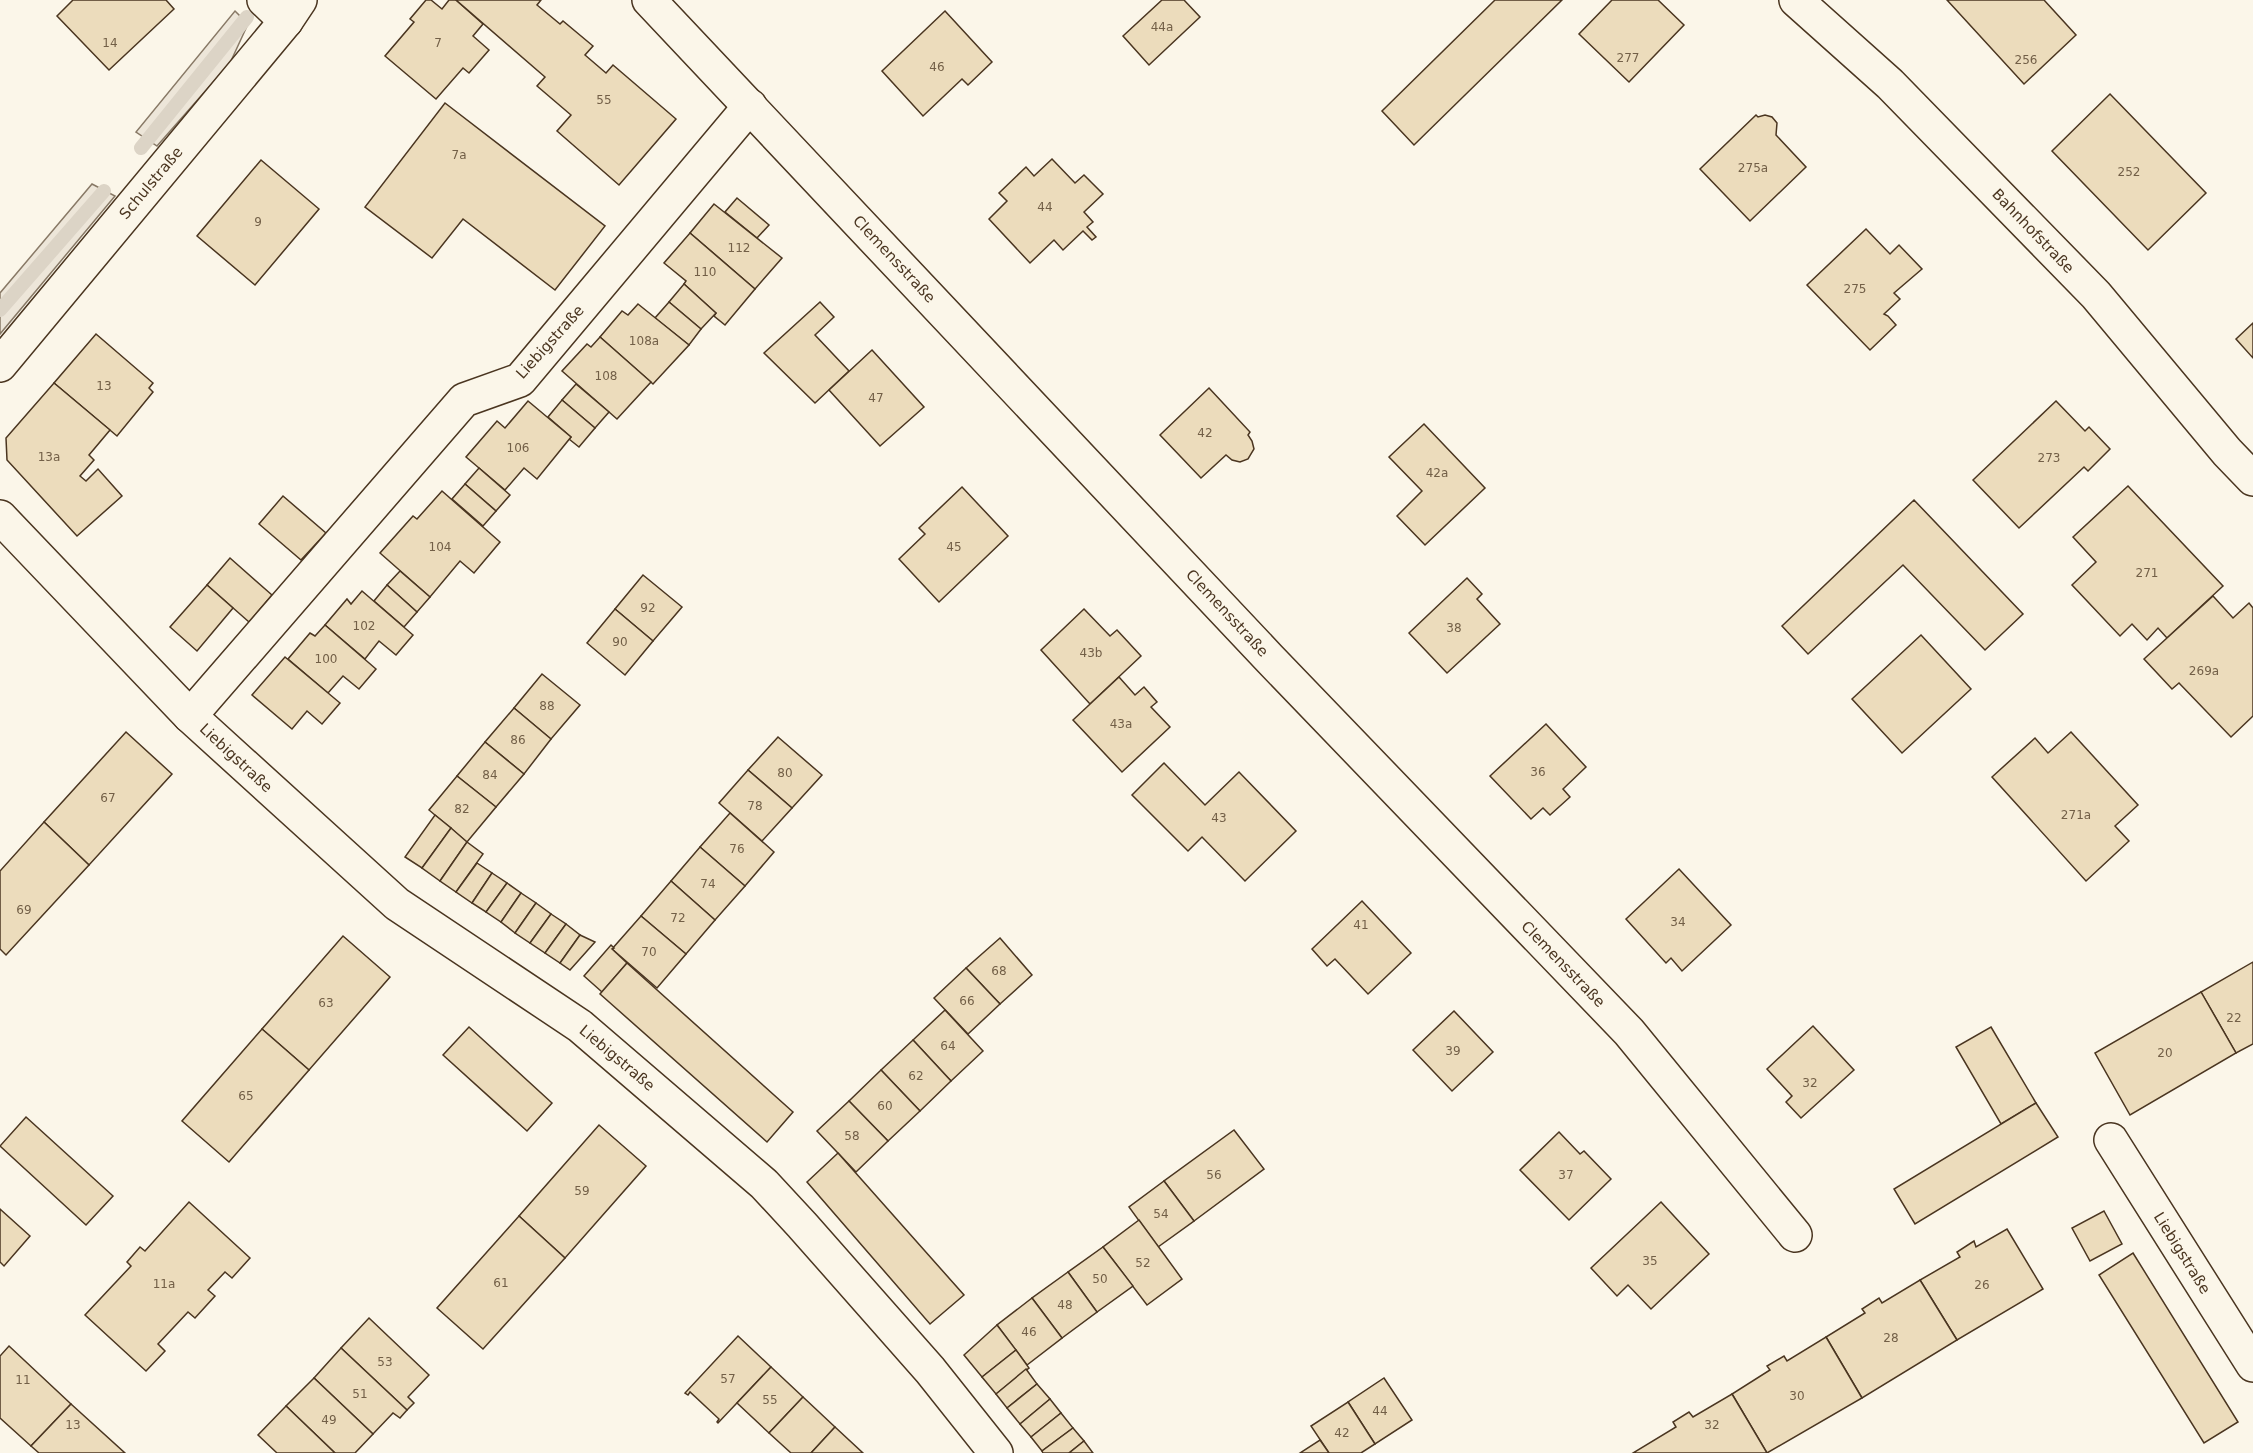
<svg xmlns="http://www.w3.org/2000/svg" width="2253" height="1453" font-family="'DejaVu Sans',sans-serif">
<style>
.green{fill:#ede6d9;stroke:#887966;stroke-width:1.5}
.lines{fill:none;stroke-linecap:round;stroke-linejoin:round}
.stream{stroke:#dcd4c6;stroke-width:14}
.building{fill:#ecdcbc;stroke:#4a3520;stroke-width:1.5}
.minor-casing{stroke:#4a3520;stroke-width:36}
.major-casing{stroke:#4a3520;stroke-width:36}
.minor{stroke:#fbf6e9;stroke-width:33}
.major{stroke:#fbf6e9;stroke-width:33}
.labels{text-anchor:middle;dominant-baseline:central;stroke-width:4.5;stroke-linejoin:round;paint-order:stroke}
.number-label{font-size:12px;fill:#725f47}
.street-label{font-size:15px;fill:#4a3520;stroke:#fbf6e9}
</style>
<rect width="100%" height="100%" fill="#fbf6e9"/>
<g class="green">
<polygon points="235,11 248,24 230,63 157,146 136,132"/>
<polygon points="92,184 115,196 0,334 0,293"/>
</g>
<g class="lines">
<g class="stream">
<polyline points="141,148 247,17"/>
<polyline points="0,310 104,191"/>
</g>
</g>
<g class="building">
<polygon points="73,0 166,0 174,9 109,70 57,16"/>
<polygon points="426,0 431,0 442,9 449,0 456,0 483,24 473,36 489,50 469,73 463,68 436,99 385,56 414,22 410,19"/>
<polygon points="456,0 541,0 537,5 560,24 563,21 593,46 585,55 606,73 613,65 676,119 619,185 557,131 571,115 537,86 545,77"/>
<polygon points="1162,0 1184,0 1200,17 1149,65 1123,36"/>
<polygon points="1495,0 1562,0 1414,145 1382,111"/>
<polygon points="1612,0 1658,0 1684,25 1629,82 1579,34"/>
<polygon points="1947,0 2044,0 2076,35 2024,84"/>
<polygon points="945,11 992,62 968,85 962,79 923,116 882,71"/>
<polygon points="2110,94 2206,193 2148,250 2052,151"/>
<polygon points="445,103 605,226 555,290 463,219 432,258 365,207"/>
<polygon points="1756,115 1758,117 1765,115 1772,117 1777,123 1776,135 1806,167 1750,221 1700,169"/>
<polygon points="1052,159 1075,183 1084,175 1103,194 1084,212 1093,222 1087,227 1096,237 1092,240 1083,231 1063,250 1054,240 1030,263 989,219 1007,201 999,193 1026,167 1034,176"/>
<polygon points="261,160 319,209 255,285 197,236"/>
<polygon points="737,198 769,225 757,238 725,212"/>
<polygon points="714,204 782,258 755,289 690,233"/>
<polygon points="1866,229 1890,254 1899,245 1922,269 1894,293 1900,299 1884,314 1888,316 1896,325 1870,350 1807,285"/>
<polygon points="690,233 755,289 725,325 714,316 716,313 684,284 686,281 664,263"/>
<polygon points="684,284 716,313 701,329 669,302"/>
<polygon points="669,302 701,329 689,345 655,318"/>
<polygon points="820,302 834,317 815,335 849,371 815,403 764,353"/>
<polygon points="638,304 689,345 653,384 600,337 622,311 628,315"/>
<polygon points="2253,323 2253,358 2236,339"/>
<polygon points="96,334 153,383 149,388 153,392 117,436 54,383"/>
<polygon points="600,337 651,382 617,419 562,371 587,344 591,347"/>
<polygon points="872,350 924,407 880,446 829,390"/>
<polygon points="54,383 110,430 89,455 94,460 80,476 86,481 98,469 122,496 77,536 7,460 6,438"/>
<polygon points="576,384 609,412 595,428 562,400"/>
<polygon points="1209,388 1250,432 1248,435 1252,441 1254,449 1248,459 1240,462 1232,460 1226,455 1201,478 1160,435"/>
<polygon points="562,400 595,428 579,447 569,439 571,437 548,417"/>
<polygon points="528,401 571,437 537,479 524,468 505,490 466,457 497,421 505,428"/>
<polygon points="2056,401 2085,431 2089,427 2110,449 2088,471 2084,467 2019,528 1973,480"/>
<polygon points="1424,424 1485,488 1425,545 1397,516 1422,491 1389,457"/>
<polygon points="479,468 510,495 496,511 465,484"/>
<polygon points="465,484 496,511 483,526 452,499"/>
<polygon points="2128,486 2223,586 2167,638 2158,628 2147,640 2132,624 2120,636 2072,585 2096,562 2073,537"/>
<polygon points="962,487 1008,536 939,602 899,559 925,534 919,528"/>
<polygon points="442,491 500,542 474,573 460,561 430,597 380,553 413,516 417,519"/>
<polygon points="283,496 326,533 301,560 259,524"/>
<polygon points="1914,500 2023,614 1985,650 1903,565 1808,654 1782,626"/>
<polygon points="230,558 272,595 249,622 207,585"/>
<polygon points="400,571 430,597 417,612 387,585"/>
<polygon points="643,575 682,607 653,641 615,609"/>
<polygon points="1467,578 1482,594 1477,599 1500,624 1447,673 1409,633"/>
<polygon points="207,585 233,608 197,651 170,627"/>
<polygon points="387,585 417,612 404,627 374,601"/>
<polygon points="362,591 413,635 396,655 379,641 365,659 325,625 347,599 351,604"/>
<polygon points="2213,596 2233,618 2249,603 2253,608 2253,716 2231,737 2179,683 2172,689 2144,659"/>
<polygon points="615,609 653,641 625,675 587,643"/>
<polygon points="1084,609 1110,636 1117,630 1141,656 1090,704 1041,650"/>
<polygon points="325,625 376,669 359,689 343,676 328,693 288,659 310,633 315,636"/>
<polygon points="1921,635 1971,689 1902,753 1852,699"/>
<polygon points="285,657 340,703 322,724 307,711 292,729 252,695"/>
<polygon points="542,674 580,705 551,739 514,708"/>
<polygon points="1119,677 1135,695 1144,687 1157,702 1151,707 1170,727 1122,772 1073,720"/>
<polygon points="514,708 551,739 524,774 485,742"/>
<polygon points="1546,724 1586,767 1563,789 1570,797 1550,815 1543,808 1531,819 1490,776"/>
<polygon points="126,732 172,774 89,865 44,822"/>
<polygon points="2071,732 2138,805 2115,826 2129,841 2086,881 1992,777 2035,738 2048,753"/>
<polygon points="778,737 822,775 792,808 748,770"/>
<polygon points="485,742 524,774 496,807 457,776"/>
<polygon points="1164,763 1205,805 1239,772 1296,831 1245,881 1202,837 1188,851 1132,795"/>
<polygon points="748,770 792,808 762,841 719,803"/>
<polygon points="457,776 496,807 467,842 429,810"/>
<polygon points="730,813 774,852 745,886 700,847"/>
<polygon points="435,815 451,828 422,868 405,857"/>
<polygon points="44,822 89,865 6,955 0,949 0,871"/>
<polygon points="451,828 467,842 440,881 422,868"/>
<polygon points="467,842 483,854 456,892 440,881"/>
<polygon points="700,847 745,886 715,920 671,881"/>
<polygon points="477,863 492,873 472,903 456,892"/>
<polygon points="1679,869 1731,925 1682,971 1671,958 1666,963 1626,919"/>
<polygon points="492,873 507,883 486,912 472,903"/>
<polygon points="671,881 715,920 686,954 641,916"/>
<polygon points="507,883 521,893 501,922 486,912"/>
<polygon points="521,893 536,903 515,933 501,922"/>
<polygon points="1362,901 1411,953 1368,994 1335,959 1327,966 1312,949"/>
<polygon points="536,903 551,914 530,943 515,933"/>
<polygon points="551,914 566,924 545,953 530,943"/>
<polygon points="641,916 686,954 657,988 612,949"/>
<polygon points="566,924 580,935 560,963 545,953"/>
<polygon points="580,935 595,942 570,970 560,963"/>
<polygon points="343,936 390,977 309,1070 262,1029"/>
<polygon points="1000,938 1032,975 1000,1004 966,968"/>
<polygon points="611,945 614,948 612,949 627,963 602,992 584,976"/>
<polygon points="2253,962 2253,1044 2236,1053 2201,992"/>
<polygon points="627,963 793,1112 767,1142 600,994"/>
<polygon points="966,968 1000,1004 968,1034 934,998"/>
<polygon points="2201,992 2236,1053 2130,1115 2095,1053"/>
<polygon points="945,1010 983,1051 951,1081 913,1040"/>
<polygon points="1454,1011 1493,1052 1452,1091 1413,1050"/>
<polygon points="1813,1026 1854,1070 1801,1118 1786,1102 1792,1096 1767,1069"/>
<polygon points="469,1027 552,1103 527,1131 443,1055"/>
<polygon points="1991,1027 2036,1103 2001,1124 1956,1047"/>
<polygon points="262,1029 309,1070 229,1162 182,1121"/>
<polygon points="913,1040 951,1081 920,1111 881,1070"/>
<polygon points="881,1070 920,1111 888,1141 849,1101"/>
<polygon points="849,1101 888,1141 856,1172 817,1131"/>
<polygon points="2036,1103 2058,1137 1915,1224 1894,1189"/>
<polygon points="26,1117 113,1196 86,1225 0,1146"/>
<polygon points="599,1125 646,1166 565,1258 519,1216"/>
<polygon points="1234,1130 1264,1169 1194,1221 1164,1181"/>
<polygon points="1559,1132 1580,1154 1584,1151 1611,1179 1569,1220 1520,1170"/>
<polygon points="838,1153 964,1295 930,1324 807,1182"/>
<polygon points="1164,1181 1194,1221 1158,1247 1129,1207"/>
<polygon points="189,1202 250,1258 232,1278 225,1272 208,1290 215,1296 195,1318 188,1312 158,1344 165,1351 146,1371 85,1315 131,1266 127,1262 140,1247 145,1251"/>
<polygon points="1661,1202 1709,1254 1651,1309 1628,1285 1617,1296 1591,1268"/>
<polygon points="0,1209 30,1236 4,1266 0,1262"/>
<polygon points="2104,1211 2122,1244 2090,1261 2072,1228"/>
<polygon points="519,1216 565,1258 483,1349 437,1308"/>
<polygon points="1139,1220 1182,1279 1147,1305 1103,1247"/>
<polygon points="2007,1229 2043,1289 1957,1340 1920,1280 1960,1257 1957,1252 1974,1241 1976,1247"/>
<polygon points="1103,1247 1133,1286 1097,1312 1068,1272"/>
<polygon points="2133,1253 2238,1422 2204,1443 2099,1275"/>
<polygon points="1068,1272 1097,1312 1062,1338 1032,1298"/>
<polygon points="1920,1280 1957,1340 1862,1398 1826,1337 1865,1313 1862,1309 1879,1298 1882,1303"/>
<polygon points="1032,1298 1062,1338 1027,1365 997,1325"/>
<polygon points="369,1318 429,1375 408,1397 414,1403 407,1410 341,1348"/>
<polygon points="997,1325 1016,1350 982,1377 964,1355"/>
<polygon points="738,1336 771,1367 718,1423 717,1422 719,1419 690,1392 688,1395 685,1393"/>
<polygon points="1826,1337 1862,1398 1767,1453 1732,1394 1770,1370 1767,1366 1784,1356 1787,1361"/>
<polygon points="9,1346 71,1404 31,1446 0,1418 0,1356"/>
<polygon points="341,1348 407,1410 400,1418 393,1413 373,1434 314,1378"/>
<polygon points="1016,1350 1029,1368 996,1394 982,1377"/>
<polygon points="771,1367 803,1397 769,1433 737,1403"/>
<polygon points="1026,1369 1037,1384 1007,1408 996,1394"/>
<polygon points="314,1378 373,1434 355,1453 335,1453 286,1406"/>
<polygon points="1384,1378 1412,1420 1375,1444 1348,1402"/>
<polygon points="1037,1384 1050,1399 1020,1424 1007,1408"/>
<polygon points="1732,1394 1767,1453 1633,1453 1676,1427 1673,1422 1689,1412 1693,1417"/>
<polygon points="803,1397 835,1427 811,1453 791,1453 769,1433"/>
<polygon points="1050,1399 1061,1413 1031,1437 1020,1424"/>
<polygon points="1348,1402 1375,1444 1361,1453 1329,1453 1311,1426"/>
<polygon points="71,1404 125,1453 39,1453 31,1446"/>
<polygon points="286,1406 335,1453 277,1453 258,1435"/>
<polygon points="1061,1413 1073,1428 1042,1451 1031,1437"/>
<polygon points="835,1427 863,1453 811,1453"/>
<polygon points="1073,1428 1084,1441 1069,1453 1043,1453 1042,1451"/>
<polygon points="1320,1440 1329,1453 1300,1453"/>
<polygon points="1084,1441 1093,1453 1069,1453"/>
</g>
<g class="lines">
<g class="minor-casing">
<g id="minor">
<polyline points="264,0 286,21"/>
<polyline points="649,0 1269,658 1629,1032 1795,1235"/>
<polyline points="0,365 286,21 300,0"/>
<polyline points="0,517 190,716 397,904 580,1026 764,1184 802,1225 930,1370 996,1453"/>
<polyline points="190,716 464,400 520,380 750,106"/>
<polyline points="2111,1140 2253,1365"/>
</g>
</g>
<g class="major-casing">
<polyline id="major" points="1796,0 1890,84 2096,295 2227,452 2253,479"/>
</g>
<use href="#minor" class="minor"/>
<use href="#major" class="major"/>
</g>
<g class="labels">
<g class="number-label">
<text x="1162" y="27">44a</text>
<text x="110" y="43">14</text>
<text x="438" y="43">7</text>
<text x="1628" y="58">277</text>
<text x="2026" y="60">256</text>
<text x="937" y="67">46</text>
<text x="604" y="100">55</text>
<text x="459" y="155">7a</text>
<text x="1753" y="168">275a</text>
<text x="2129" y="172">252</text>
<text x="1045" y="207">44</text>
<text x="258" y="222">9</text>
<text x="739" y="248">112</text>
<text x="705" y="272">110</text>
<text x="1855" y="289">275</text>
<text x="644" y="341">108a</text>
<text x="606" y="376">108</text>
<text x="104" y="386">13</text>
<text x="876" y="398">47</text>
<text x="1205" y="433">42</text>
<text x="518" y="448">106</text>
<text x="49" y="457">13a</text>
<text x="2049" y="458">273</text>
<text x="1437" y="473">42a</text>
<text x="440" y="547">104</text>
<text x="954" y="547">45</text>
<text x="2147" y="573">271</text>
<text x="648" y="608">92</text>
<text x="364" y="626">102</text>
<text x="1454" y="628">38</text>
<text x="620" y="642">90</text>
<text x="1091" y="653">43b</text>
<text x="326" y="659">100</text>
<text x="2204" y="671">269a</text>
<text x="547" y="706">88</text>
<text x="1121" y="724">43a</text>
<text x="518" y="740">86</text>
<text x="1538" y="772">36</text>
<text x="785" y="773">80</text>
<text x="490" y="775">84</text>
<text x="108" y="798">67</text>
<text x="755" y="806">78</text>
<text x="462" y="809">82</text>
<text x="2076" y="815">271a</text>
<text x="1219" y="818">43</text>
<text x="737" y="849">76</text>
<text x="708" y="884">74</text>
<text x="24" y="910">69</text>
<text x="678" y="918">72</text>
<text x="1678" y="922">34</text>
<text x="1361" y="925">41</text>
<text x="649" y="952">70</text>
<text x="999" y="971">68</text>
<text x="967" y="1001">66</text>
<text x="326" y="1003">63</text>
<text x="2234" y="1018">22</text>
<text x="948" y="1046">64</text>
<text x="1453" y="1051">39</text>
<text x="2165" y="1053">20</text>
<text x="916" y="1076">62</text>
<text x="1810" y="1083">32</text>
<text x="246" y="1096">65</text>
<text x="885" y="1106">60</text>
<text x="852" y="1136">58</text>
<text x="1214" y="1175">56</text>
<text x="1566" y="1175">37</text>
<text x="582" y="1191">59</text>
<text x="1161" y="1214">54</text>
<text x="1650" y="1261">35</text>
<text x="1143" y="1263">52</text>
<text x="1100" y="1279">50</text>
<text x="501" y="1283">61</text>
<text x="164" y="1284">11a</text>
<text x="1982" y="1285">26</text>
<text x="1065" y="1305">48</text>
<text x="1029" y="1332">46</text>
<text x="1891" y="1338">28</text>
<text x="385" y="1362">53</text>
<text x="728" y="1379">57</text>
<text x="23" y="1380">11</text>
<text x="360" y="1394">51</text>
<text x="1797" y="1396">30</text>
<text x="770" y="1400">55</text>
<text x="1380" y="1411">44</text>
<text x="329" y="1420">49</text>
<text x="73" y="1425">13</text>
<text x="1712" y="1425">32</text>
<text x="1342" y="1433">42</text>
</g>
<g class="street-label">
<text transform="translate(151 183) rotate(-50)">Schulstraße</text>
<text transform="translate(2033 231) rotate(46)">Bahnhofstraße</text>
<text transform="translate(894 259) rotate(47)">Clemensstraße</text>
<text transform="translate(550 342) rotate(-48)">Liebigstraße</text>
<text transform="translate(1227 613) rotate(47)">Clemensstraße</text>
<text transform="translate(236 758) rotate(43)">Liebigstraße</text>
<text transform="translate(1563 964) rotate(46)">Clemensstraße</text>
<text transform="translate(617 1058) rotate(40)">Liebigstraße</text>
<text transform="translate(2182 1253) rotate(58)">Liebigstraße</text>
</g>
</g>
</svg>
